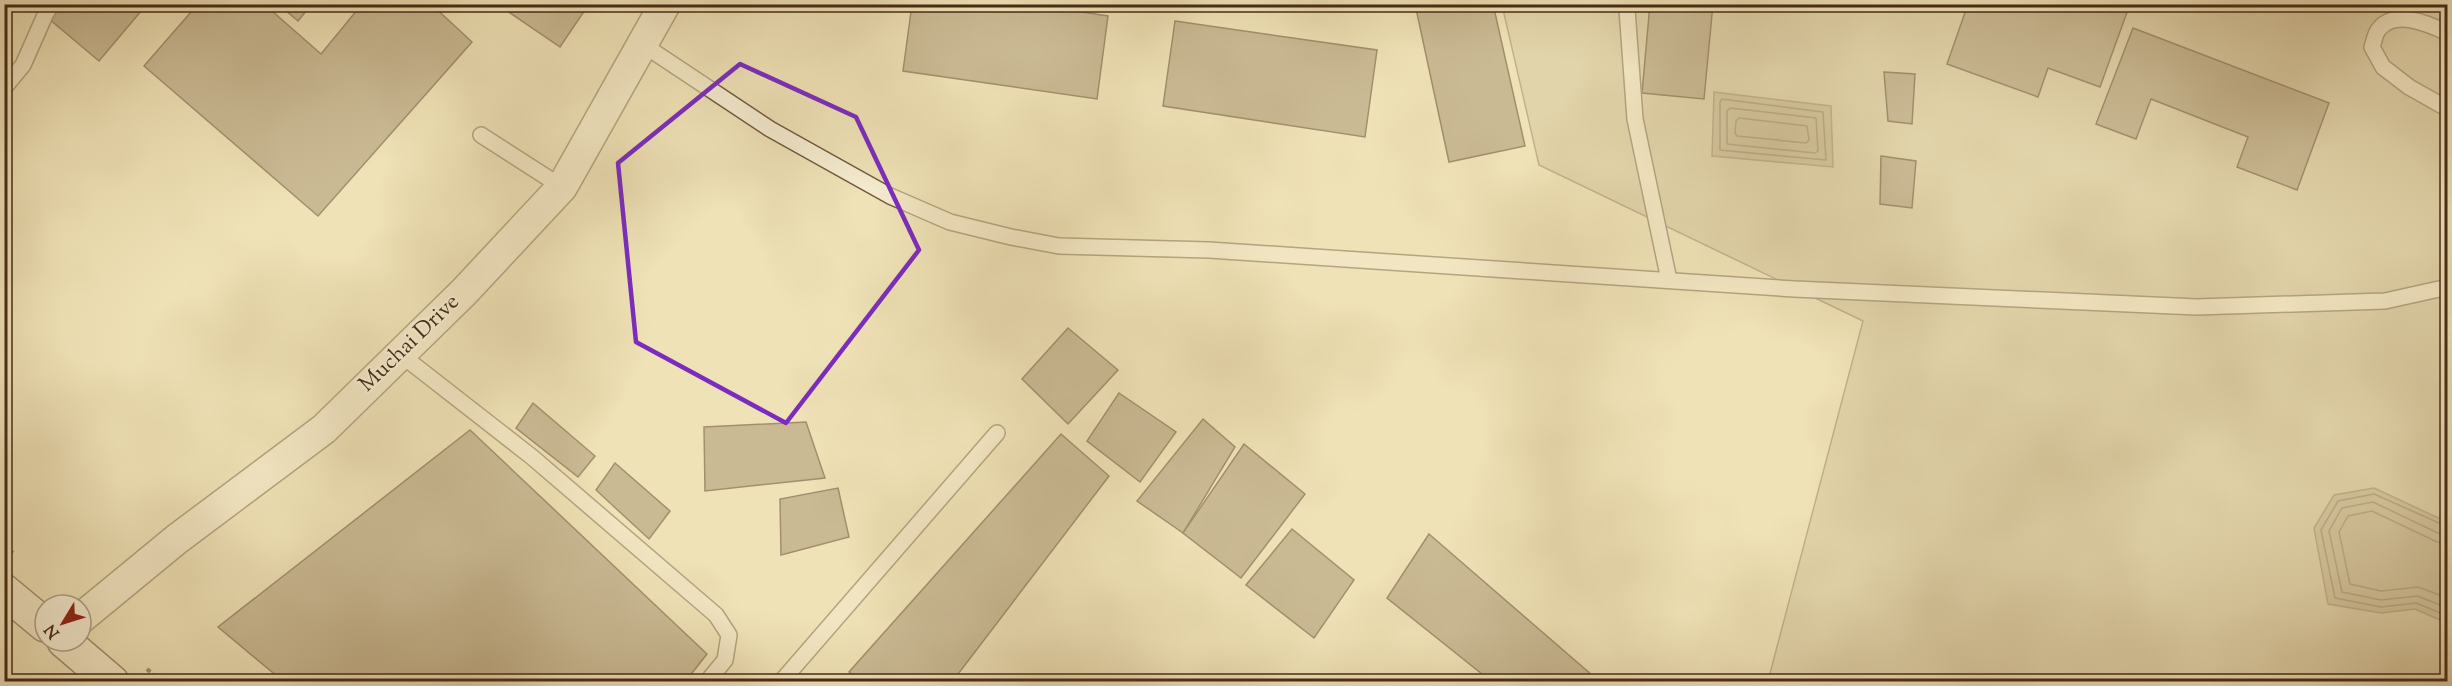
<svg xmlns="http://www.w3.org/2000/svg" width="2452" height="686" font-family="'Sorts Mill Goudy',serif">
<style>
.green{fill:#d2c39c;stroke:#8c7759;stroke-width:1.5}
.water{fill:#b6a480;stroke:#8a7456;stroke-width:1.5}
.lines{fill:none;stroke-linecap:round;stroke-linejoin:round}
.shore{stroke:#7e684b;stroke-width:1.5}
.building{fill:#9e8a6a;stroke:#472b16;stroke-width:1.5}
.lane-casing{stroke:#71593e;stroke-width:18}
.street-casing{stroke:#71593e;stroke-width:33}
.secondary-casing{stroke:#472b16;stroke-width:36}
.path{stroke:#472b16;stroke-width:4;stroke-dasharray:4.5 3;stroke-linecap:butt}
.lane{stroke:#f5ecd0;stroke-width:15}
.street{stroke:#f5ecd0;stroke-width:30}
.secondary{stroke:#f5ecd0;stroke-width:33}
.marked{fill:none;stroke:#7b2cbf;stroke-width:4.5;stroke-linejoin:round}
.labels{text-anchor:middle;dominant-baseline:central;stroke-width:4.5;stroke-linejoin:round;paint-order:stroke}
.street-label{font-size:22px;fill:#472b16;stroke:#f5ecd0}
</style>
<rect width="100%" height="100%" fill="#efe2b7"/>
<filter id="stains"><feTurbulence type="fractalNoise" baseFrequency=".00333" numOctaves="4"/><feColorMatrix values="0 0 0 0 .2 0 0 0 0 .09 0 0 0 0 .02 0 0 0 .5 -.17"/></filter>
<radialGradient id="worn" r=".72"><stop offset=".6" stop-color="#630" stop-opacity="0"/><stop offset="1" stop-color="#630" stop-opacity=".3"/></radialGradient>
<polygon class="green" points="1502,5 2447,5 2447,681 1768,681 1863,321 1539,165"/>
<g class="water">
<polygon points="1714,92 1831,106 1833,167 1712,156"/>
<polygon points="2374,488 2447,522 2447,623 2415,609 2381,613 2328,604 2314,528 2334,495"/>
</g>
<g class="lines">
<g class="shore">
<polygon points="1722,99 1823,112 1826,160 1720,150 1720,102"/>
<polygon points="1730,108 1816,118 1818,151 1815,153 1727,144 1727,111"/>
<polygon points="1739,118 1807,126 1809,140 1806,143 1737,136 1735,133 1736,121"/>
<polyline points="2448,527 2374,494 2338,501 2321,530 2335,598 2381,607 2416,603 2448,616"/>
<polyline points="2448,535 2440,534 2373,502 2342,508 2329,531 2342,592 2381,600 2417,596 2448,608"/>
<polyline points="2448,544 2437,542 2372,511 2348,516 2339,532 2350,584 2381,591 2418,587 2448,598"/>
</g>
</g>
<g class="building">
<polygon points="61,4 147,4 99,61 49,19"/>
<polygon points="198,4 264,4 321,54 362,4 431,4 472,42 318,216 144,66"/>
<polygon points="278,4 312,4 298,21"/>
<polygon points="497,4 589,4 560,47"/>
<polygon points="912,4 1029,4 1108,16 1097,99 903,71"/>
<polygon points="1415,4 1493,4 1525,146 1449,162"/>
<polygon points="1650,4 1713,4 1704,99 1642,93"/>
<polygon points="1968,4 2130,4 2100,87 2048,68 2038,97 1947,64"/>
<polygon points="1175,21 1377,50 1365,137 1163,106"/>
<polygon points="2133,28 2329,103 2297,190 2237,167 2248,137 2151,99 2136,139 2096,124"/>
<polygon points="1884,72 1915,74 1912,124 1888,121"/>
<polygon points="1881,156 1916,161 1912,208 1880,204"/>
<polygon points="1068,328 1118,370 1068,424 1022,379"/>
<polygon points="1119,393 1176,432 1140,482 1087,441"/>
<polygon points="533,403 595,456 578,477 516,428"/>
<polygon points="1203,419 1235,447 1183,533 1137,501"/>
<polygon points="806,422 825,478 705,491 704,427"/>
<polygon points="470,430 707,654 685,682 284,682 218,627"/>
<polygon points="1061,434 1109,476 952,682 862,682 849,672"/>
<polygon points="1244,444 1305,494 1241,578 1183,533"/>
<polygon points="615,463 670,511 649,539 596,490"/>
<polygon points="838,488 849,537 781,555 780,499"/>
<polygon points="1292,529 1354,580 1314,638 1246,585"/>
<polygon points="1429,534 1600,682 1492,682 1387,598"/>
</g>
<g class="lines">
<g class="lane-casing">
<g id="lane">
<polyline points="1627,9 1635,119 1669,280"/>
<path d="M2448,33C2429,24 2395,9 2379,29C2375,33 2374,42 2372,47L2383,67L2409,87L2448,109"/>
<polyline points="642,44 770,129 890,196 950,222 1011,237 1059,246 1209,250 1794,289 2197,307 2385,301 2448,287"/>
<polyline points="4,88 23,65 46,13 52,4"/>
<polyline points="481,135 562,187"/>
<polyline points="400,354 532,457 716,615 729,635 725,660 707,682"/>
<polyline points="781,682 997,433"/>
</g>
</g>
<g class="street-casing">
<polyline id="street" points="81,618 177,539 324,429 464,292 562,187 665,4"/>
</g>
<g class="secondary-casing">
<g id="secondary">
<polyline points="4,591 45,625"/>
<polyline points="64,641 112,682"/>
</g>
</g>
<g class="path">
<polyline points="4,545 15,555"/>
<polyline points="147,669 161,682"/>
</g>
<use href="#lane" class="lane"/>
<use href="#street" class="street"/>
<use href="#secondary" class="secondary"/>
</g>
<path d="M0 0H2452V686H0ZM740,64L856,117L919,250L786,423L636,342L618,163Z" fill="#efe2b7" fill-opacity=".55" fill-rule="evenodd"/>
<path class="marked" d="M740,64L856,117L919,250L786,423L636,342L618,163Z"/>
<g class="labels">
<g class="street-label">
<text transform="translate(410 344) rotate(-44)">Muchai Drive</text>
</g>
</g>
<rect width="2452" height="686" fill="none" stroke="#efe2b7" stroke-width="24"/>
<rect x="6" y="6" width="2440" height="674" fill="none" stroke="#472b16" stroke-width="3"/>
<rect x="12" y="12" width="2428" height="662" fill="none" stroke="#472b16" stroke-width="1.5"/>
<g transform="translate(63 623) rotate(232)"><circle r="28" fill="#f5ecd0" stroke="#af9f86" stroke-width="1.5"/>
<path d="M0-4.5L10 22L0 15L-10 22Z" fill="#8f2418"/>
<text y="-9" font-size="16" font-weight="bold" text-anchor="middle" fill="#472b16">N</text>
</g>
<rect width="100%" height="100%" filter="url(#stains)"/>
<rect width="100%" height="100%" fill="url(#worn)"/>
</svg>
